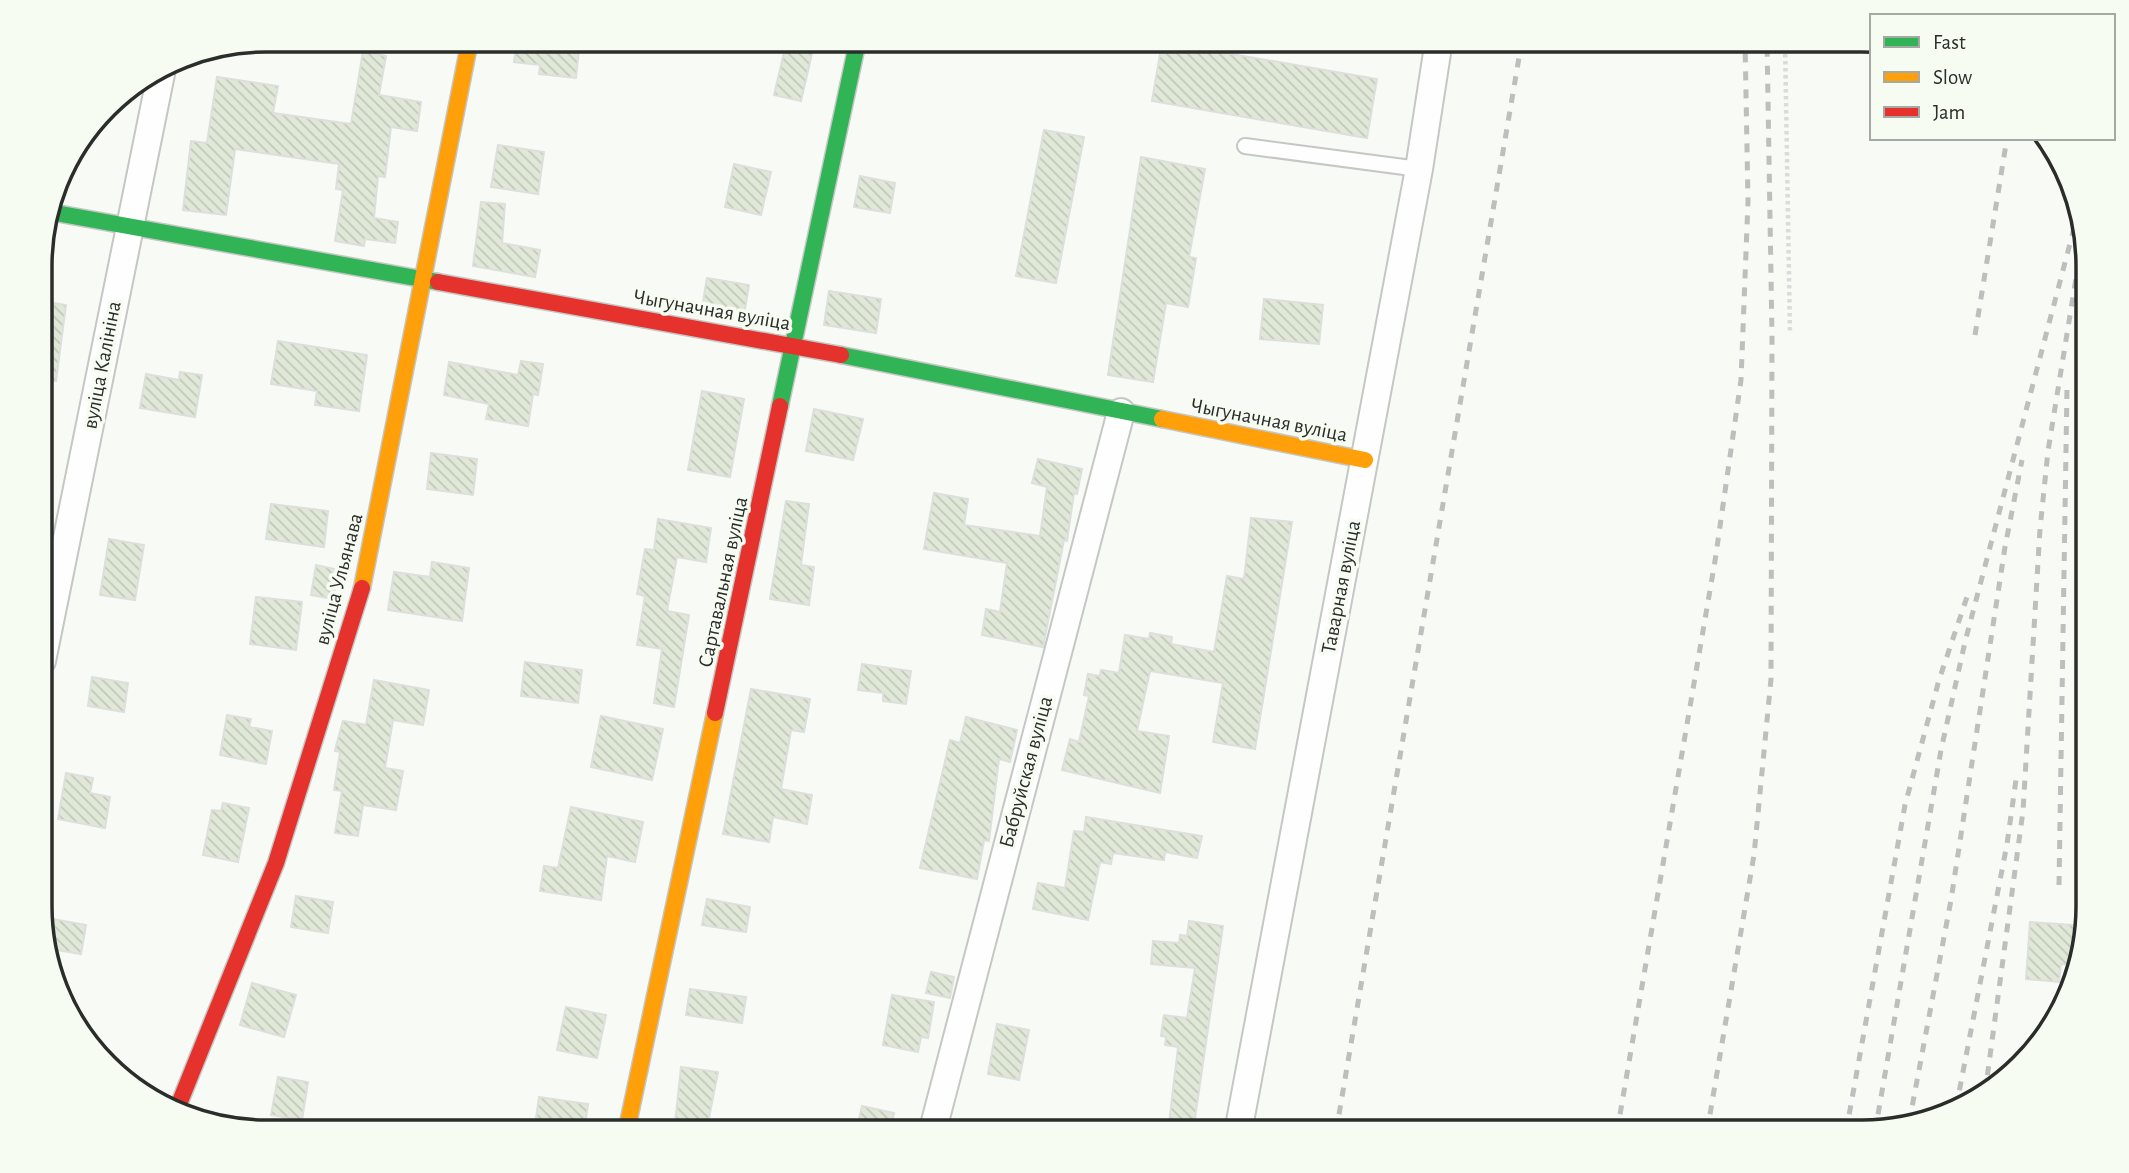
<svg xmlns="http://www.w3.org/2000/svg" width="2129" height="1173" font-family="'Alegreya Sans',sans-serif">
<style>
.building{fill:url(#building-back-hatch);stroke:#dddfdc;stroke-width:2}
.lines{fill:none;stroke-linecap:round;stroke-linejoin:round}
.lane-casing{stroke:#c5c7c4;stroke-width:18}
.street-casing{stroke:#c5c7c4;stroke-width:30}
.fast-casing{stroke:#c5c7c4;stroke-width:19}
.slow-casing{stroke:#c5c7c4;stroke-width:19}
.jam-casing{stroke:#c5c7c4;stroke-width:19}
.path{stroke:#dadbda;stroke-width:4.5;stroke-dasharray:3.5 3.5;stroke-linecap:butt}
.lane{stroke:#fefefe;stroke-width:14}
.street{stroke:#fefefe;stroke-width:26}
.fast{stroke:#30b455;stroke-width:16}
.slow{stroke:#ff9f0a;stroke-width:16}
.jam{stroke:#e5322d;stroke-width:16}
.rail{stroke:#bdbebd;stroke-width:5;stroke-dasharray:9 9;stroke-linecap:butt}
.labels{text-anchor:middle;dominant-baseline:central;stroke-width:7;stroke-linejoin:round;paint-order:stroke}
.street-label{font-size:21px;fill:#2b2d2a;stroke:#f7fcf3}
.rim{fill:none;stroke:#2b2d2a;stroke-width:3.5}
</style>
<defs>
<pattern id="building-back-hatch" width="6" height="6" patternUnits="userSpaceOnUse" patternTransform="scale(1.75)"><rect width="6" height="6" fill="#e0e9d8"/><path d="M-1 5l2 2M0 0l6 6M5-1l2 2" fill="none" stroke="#c0c8ba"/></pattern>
</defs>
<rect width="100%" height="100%" fill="#f7faf5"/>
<g class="building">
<polygon points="517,40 580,40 576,78 539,74 540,65 514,62"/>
<polygon points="787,40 814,45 801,101 774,95"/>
<polygon points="1162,42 1377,79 1367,138 1152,101"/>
<polygon points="363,51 386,56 379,95 421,102 417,131 391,127 385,177 378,176 374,218 398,222 395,243 365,239 364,246 335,241 343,190 336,189 339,164 235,149 226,215 183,210 191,141 207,143 217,77 278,86 273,113 351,124"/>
<polygon points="1044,130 1084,137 1056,283 1016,276"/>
<polygon points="498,145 544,152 538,194 491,187"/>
<polygon points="1141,157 1205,169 1189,257 1196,258 1188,307 1166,303 1153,382 1108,375"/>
<polygon points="734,164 771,172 761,215 725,207"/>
<polygon points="860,176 895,183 890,213 854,207"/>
<polygon points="481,202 505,204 502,243 540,250 535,277 473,266"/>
<polygon points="707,278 749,285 744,315 702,307"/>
<polygon points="829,291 881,299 876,333 824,325"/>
<polygon points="1264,299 1323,305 1319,344 1260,339"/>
<polygon points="42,301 66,305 56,381 42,380"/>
<polygon points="278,341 367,355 359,411 315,405 317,391 271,384"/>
<polygon points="521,361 543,364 538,395 533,394 528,426 486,419 489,404 444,395 449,362 518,375"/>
<polygon points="180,372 202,375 195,417 140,408 146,374 179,380"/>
<polygon points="702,391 744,399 730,477 688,470"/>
<polygon points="814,409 863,419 853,460 806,451"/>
<polygon points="431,453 477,459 473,495 427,489"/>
<polygon points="1038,459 1082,469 1077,494 1074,493 1067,541 1064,540 1043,647 982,635 986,609 1000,612 1007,563 924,549 934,493 968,499 964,525 1040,536 1047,487 1032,483"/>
<polygon points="786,501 809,504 801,565 814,567 809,605 770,599"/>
<polygon points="271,504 328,511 324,547 266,539"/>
<polygon points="1251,518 1292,522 1255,749 1213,742 1223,683 1150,671 1137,731 1169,736 1160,793 1062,770 1070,739 1079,742 1089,696 1084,695 1088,674 1100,676 1101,670 1119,673 1125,635 1149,639 1150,633 1172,637 1171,644 1214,652 1227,576 1244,579"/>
<polygon points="658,519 711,528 706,562 677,557 667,611 689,615 674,707 654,703 662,649 637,645 645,596 637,594 645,549 654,550"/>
<polygon points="109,539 144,545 135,600 100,595"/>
<polygon points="432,562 469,568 462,621 388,610 394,572 430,577"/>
<polygon points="316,565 339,570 333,599 311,595"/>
<polygon points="256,597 302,602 296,650 250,644"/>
<polygon points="525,662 582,670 578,703 521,696"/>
<polygon points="862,664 911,671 906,704 883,701 883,693 858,690"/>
<polygon points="92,677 128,683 124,712 88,706"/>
<polygon points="374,680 429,690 423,725 393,720 385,768 403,771 396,810 363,805 358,836 335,833 342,791 334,790 340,752 335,751 336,746 343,721 366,725"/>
<polygon points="751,689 810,699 804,732 791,730 781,789 812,795 807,824 773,817 769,842 723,834"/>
<polygon points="227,715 251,719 249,727 272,731 266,764 220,755"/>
<polygon points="601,716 663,729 652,780 591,767"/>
<polygon points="966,717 1017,730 1010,762 999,759 989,841 984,840 977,879 920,868 950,740 960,743"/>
<polygon points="66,773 93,778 90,793 110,797 105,828 58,819"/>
<polygon points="223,803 249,808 238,862 203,855 212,810 221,811"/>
<polygon points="571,807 643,822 635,862 607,856 601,900 540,891 544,866 558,868"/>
<polygon points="1086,817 1202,836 1197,858 1165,852 1164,860 1113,853 1111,864 1100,862 1088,920 1033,909 1038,883 1065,888 1074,831 1084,832"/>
<polygon points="296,896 333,902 328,933 291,927"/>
<polygon points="707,899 750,907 746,932 702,925"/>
<polygon points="42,917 86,925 81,954 46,948 42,936"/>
<polygon points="1189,921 1223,926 1193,1132 1168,1132 1178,1047 1165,1045 1166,1037 1161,1036 1164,1015 1187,1018 1195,968 1151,964 1153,941 1179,943 1180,935 1187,936"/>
<polygon points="2030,922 2087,926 2075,965 2061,964 2059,982 2026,979"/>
<polygon points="931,972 954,977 950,998 926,993"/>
<polygon points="252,983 296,995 284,1037 240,1025"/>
<polygon points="690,989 746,997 742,1023 686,1015"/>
<polygon points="892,995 934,1002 928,1038 921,1037 918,1052 883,1045"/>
<polygon points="566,1007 606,1015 597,1058 557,1050"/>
<polygon points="997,1024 1029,1030 1019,1080 988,1074"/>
<polygon points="681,1067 718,1072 706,1133 674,1133"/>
<polygon points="278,1077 308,1082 302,1120 271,1115"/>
<polygon points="539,1097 588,1104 584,1133 534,1133"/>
<polygon points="862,1106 894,1113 890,1133 856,1133"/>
</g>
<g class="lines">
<g class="lane-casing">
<g id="lane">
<polyline points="1409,40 1438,48"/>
<polyline points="1245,146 1419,169"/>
</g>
</g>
<g class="street-casing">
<g id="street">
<polyline points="42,661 162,69"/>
<polyline points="1238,1132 1419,169 1439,40"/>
<polyline points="932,1133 1121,412"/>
</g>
</g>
<g class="fast-casing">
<g id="fast">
<polyline points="50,212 438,282"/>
<polyline points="841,355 1162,419"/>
<polyline points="780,406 858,40"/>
</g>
</g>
<g class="slow-casing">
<g id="slow">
<polyline points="1162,419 1365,460"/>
<polyline points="362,588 470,40"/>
<polyline points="626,1133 715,713"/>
</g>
</g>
<g class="jam-casing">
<g id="jam">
<polyline points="438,282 841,355"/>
<polyline points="715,713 780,406"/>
<polyline points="177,1109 276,863 362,588"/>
</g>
</g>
<polyline class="path" points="1785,40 1790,334"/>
<use href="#lane" class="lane"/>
<use href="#street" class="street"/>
<use href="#fast" class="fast"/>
<use href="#slow" class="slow"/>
<use href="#jam" class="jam"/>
<g class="rail">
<polyline points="1975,335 2007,138"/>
<polyline points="2059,885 2067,388"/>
<polyline points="1985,1093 2023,811 2040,529 2048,451 2083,235"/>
<polyline points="1956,1108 2007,844 2016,780"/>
<polyline points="1909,1123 1951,900 2005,547 2022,460"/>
<polyline points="1336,1132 1522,40"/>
<polyline points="1617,1132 1715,561 1741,380 1748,201 1745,40"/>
<polyline points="1707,1132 1754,855 1771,679 1772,336 1767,40"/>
<polyline points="1846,1132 1905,805 1939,680 1968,594"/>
<polyline points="1875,1132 1941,750 1965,642 2077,217"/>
</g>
</g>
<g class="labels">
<g class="street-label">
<text transform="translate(712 310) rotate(10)">Чыгуначная вуліца</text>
<text transform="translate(102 365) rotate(-79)">вуліца Калініна</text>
<text transform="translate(1269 420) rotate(11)">Чыгуначная вуліца</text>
<text transform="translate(339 579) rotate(-75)">вуліца Ульянава</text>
<text transform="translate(723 582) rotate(-78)">Сартавальная вуліца</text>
<text transform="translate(1341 587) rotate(-79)">Таварная вуліца</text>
<text transform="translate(1026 772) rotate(-75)">Бабруйская вуліца</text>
</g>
</g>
<path d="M0 0H2129V1173H0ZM266 52H1862A214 214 0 0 1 2076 266V906A214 214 0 0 1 1862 1120H266A214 214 0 0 1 52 906V266A214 214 0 0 1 266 52Z" fill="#f7fcf3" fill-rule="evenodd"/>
<path class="rim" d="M266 52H1862A214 214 0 0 1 2076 266V906A214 214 0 0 1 1862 1120H266A214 214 0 0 1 52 906V266A214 214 0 0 1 266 52Z"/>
<rect x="1870" y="14" width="245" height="126" fill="#f7fcf3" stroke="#a5a9a3" stroke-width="2"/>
<rect x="1884" y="37" width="35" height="10" fill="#30b455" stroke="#a5a9a3" stroke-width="2"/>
<text x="1933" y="49" font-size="21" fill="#2b2d2a">Fast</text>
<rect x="1884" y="72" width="35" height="10" fill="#ff9f0a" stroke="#a5a9a3" stroke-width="2"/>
<text x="1933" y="84" font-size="21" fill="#2b2d2a">Slow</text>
<rect x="1884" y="107" width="35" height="10" fill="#e5322d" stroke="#a5a9a3" stroke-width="2"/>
<text x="1933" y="119" font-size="21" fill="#2b2d2a">Jam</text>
</svg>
